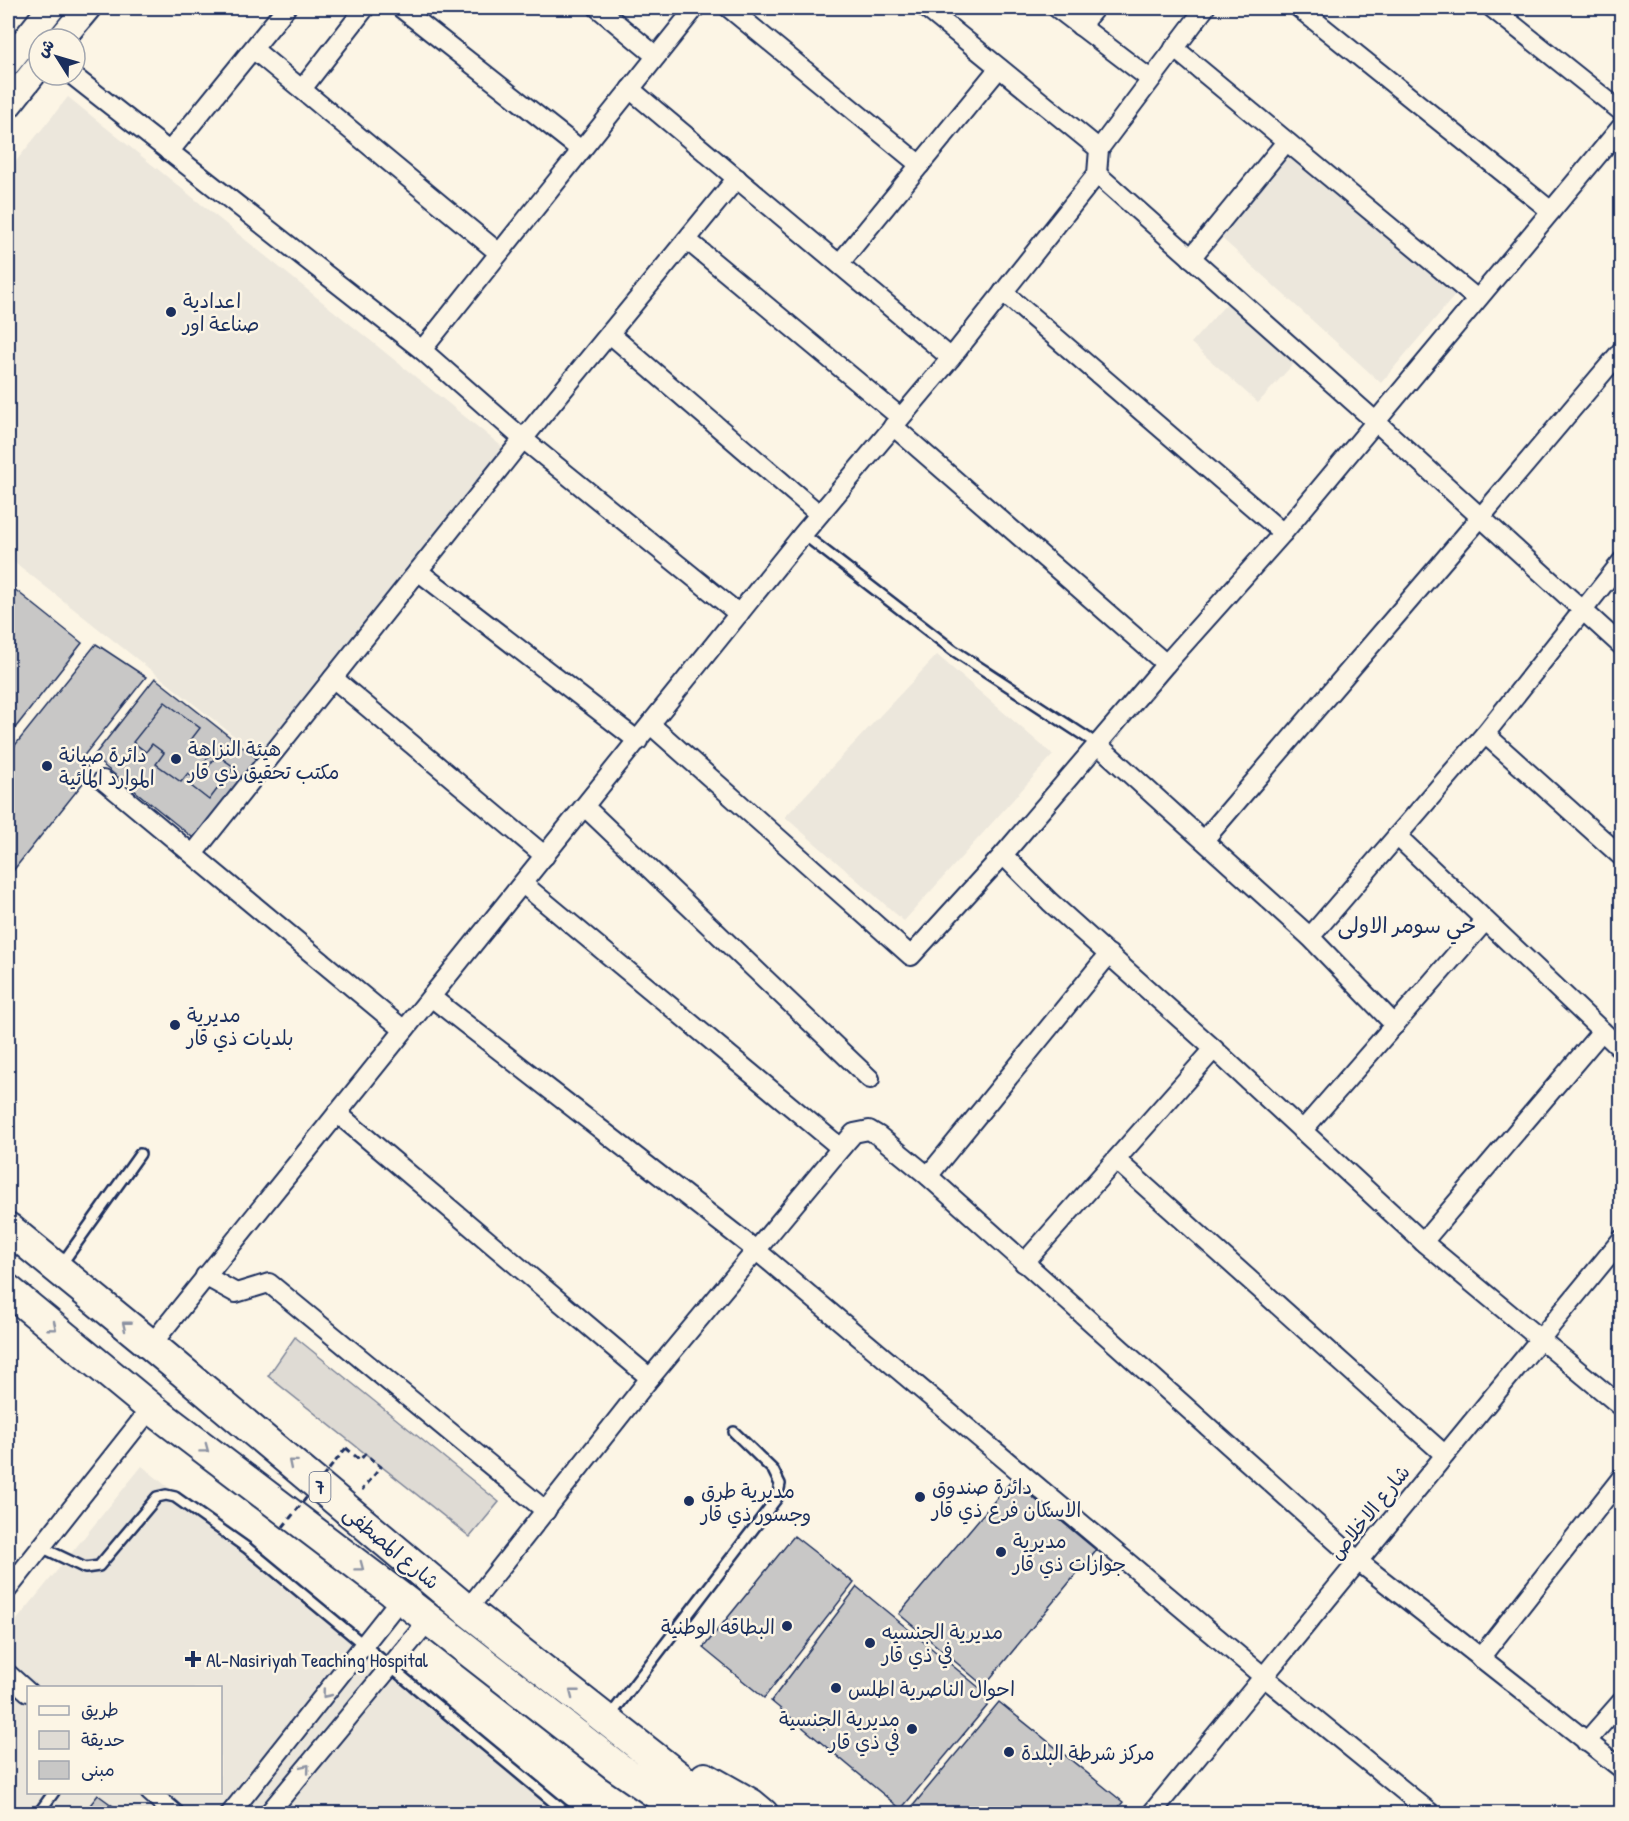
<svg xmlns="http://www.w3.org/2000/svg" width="1629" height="1821" font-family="'Patrick Hand','Playpen Sans Arabic',sans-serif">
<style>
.built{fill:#ece7dc;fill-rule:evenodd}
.green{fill:#dfdbd4;stroke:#7d8599;stroke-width:1.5}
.building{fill:#c8c7c6;stroke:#1b2f5e;stroke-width:1.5}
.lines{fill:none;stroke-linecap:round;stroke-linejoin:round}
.service-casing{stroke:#1b2f5e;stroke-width:14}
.minor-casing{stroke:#1b2f5e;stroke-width:22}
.secondary-casing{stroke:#1b2f5e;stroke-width:30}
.trunk-casing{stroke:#1b2f5e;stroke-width:34}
.path{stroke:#1b2f5e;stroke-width:3;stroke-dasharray:6 4.5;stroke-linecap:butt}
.service{stroke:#fcf5e5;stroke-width:9}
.minor{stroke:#fcf5e5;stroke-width:18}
.secondary{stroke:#fcf5e5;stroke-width:26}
.trunk{stroke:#fcf5e5;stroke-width:30}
.path-bridge{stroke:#1b2f5e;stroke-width:3;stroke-dasharray:6 4.5;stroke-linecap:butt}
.oneway{stroke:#8c92a2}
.poi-dot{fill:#1b2f5e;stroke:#fcf5e5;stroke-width:2}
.labels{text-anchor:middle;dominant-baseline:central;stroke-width:5;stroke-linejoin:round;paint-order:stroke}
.shield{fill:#fcf5e5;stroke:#5e6a86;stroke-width:1.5}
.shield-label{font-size:18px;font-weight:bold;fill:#1b2f5e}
.poi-label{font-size:20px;fill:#1b2f5e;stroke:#fcf5e5;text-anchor:start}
.street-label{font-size:20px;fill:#1b2f5e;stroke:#fcf5e5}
.quarter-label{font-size:22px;fill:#1b2f5e;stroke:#fcf5e5}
</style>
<rect width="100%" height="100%" fill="#fcf5e5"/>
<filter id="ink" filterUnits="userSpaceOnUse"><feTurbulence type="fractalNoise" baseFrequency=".0167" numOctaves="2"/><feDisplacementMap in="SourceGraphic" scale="12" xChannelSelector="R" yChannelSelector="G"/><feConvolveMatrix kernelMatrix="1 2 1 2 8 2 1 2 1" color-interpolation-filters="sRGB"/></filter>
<g filter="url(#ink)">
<g class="built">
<polygon points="68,97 510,453 267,762 8,557 8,171"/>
<polygon points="1285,153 1456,294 1381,383 1216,233"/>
<polygon points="1228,302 1296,361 1258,403 1191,343"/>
<polygon points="937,655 1053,755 904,921 785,817"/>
<path d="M142,1466L565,1813L8,1814V1631ZM28,1688H220V1792H28Z"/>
</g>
<polygon class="green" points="295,1337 499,1502 470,1537 268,1376"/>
<g class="building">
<polygon points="8,584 82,643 8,737"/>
<polygon points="96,644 146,677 82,758 91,773 8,877 8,754"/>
<polygon points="155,678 259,760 197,841 93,757"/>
<polygon points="165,702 200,728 190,741 210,755 201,766 206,770 217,755 234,767 209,800 191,786 196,780 188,773 181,782 156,764 164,753 152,744 146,752 133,742"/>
<polygon points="1012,1480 1096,1550 984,1686 899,1614"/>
<polygon points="794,1536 854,1583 764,1698 703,1648"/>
<polygon points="857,1587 993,1699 901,1809 771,1701"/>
<polygon points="999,1702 1123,1802 1113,1814 906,1814"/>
<polygon points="98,1795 124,1814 83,1814"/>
</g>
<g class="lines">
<g class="service-casing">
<g id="service">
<polyline points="803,534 953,650 1097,744"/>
<polyline points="61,1265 140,1154"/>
<polyline points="41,1547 85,1568 99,1566 157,1497 166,1495 175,1497 247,1548 568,1814"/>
<polyline points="610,1716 777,1498 780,1484 773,1470 734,1432"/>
<polyline points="38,1814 54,1792"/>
</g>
</g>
<g class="minor-casing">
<g id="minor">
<polyline points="401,8 581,150"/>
<polyline points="598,8 656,56"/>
<polyline points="729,8 920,165"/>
<polyline points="1057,8 1150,79"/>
<polyline points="1299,8 1551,211"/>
<polyline points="1492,8 1622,112"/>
<polyline points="1080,26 1095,8"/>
<polyline points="1174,48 1477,299"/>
<polyline points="253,49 499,253"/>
<polyline points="72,75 422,350 523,439 739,614"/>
<polyline points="302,89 365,8"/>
<polyline points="630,89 951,358"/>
<polyline points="1099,149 1205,8"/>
<polyline points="169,152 286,8"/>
<polyline points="1097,174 1375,421 1622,646"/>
<polyline points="687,240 900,417"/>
<polyline points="1191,258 1286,142"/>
<polyline points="839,264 999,68"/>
<polyline points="1003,292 1283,533"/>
<polyline points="610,334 819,514"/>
<polyline points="422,350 695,8"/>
<polyline points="893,426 1166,664"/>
<polyline points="418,571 638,741"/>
<polyline points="333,678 545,856"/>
<polyline points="651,725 911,956 1003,855 1166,664 1283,533 1622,126"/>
<polyline points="1485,734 1622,857"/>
<polyline points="1097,744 1310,937 1395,1025"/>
<polyline points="103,780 404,1030"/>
<polyline points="585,807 870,1079"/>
<polyline points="1397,836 1622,1050"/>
<polyline points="1204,840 1480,518 1622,350"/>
<polyline points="193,854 523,439 737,178"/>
<polyline points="1003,855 1050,902 1214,1049 1423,1242 1622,1407"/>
<polyline points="523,884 841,1148"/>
<polyline points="1310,937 1485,734 1622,561"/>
<polyline points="431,997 757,1251 1264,1677 1432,1814"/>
<polyline points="337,1113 650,1378"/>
<polyline points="1302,1131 1485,921"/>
<polyline points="1116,1160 1445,1455"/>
<polyline points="928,1176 1109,954"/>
<polyline points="1423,1242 1602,1031"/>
<polyline points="1024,1263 1214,1049"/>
<polyline points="205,1276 236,1293 269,1283 546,1511"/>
<polyline points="151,1345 803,534 951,358 1097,174 1099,149 926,8"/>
<polyline points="8,1589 151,1408"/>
<polyline points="467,1610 650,1378 841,1148 854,1133 869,1130 879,1136 928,1176 1358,1561 1622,1769"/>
<polyline points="1480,1658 1622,1477"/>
<polyline points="8,1674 28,1692"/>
<polyline points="1586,1742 1622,1701"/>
<polyline points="150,1792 175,1814"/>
<polyline points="230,1814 401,1598"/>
<polyline points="268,1814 428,1621"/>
<polyline points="1151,1814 1622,1239"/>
</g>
</g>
<g class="secondary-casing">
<g id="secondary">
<polyline points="61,39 87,8"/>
<polyline points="8,62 51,8"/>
<polyline points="8,105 39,66"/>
</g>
</g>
<g class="trunk-casing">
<g id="trunk">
<polyline points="8,1228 151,1345 467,1610 726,1814"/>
<polyline points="8,1290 151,1408 401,1598 616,1766 686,1814"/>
<polyline points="705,1778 751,1804 763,1814"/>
</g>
</g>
<polyline class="path" points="346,1448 360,1460 365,1454 381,1467 362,1490"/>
<use href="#service" class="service"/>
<use href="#minor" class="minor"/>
<use href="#secondary" class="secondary"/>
<use href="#trunk" class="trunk"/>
<polyline class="path-bridge" points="283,1527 346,1448"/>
</g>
<defs><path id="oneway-chevron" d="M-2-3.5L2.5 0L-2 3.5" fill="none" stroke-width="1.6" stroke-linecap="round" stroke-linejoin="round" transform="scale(1.5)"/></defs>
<g class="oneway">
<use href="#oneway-chevron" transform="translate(126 1325) rotate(-141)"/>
<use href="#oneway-chevron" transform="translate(53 1327) rotate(39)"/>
<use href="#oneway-chevron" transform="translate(205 1449) rotate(37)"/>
<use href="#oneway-chevron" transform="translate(292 1463) rotate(-140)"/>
<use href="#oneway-chevron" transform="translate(360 1567) rotate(37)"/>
<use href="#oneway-chevron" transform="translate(573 1693) rotate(-142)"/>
<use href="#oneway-chevron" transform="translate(326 1694) rotate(129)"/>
<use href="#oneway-chevron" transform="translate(306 1768) rotate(-50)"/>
</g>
</g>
<g class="poi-dot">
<circle cx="171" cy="312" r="6"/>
<circle cx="176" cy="759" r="6"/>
<circle cx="47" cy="766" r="6"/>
<circle cx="175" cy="1025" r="6"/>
<circle cx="920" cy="1497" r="6"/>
<circle cx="689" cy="1501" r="6"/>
<circle cx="1001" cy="1552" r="6"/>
<circle cx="787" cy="1626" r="6"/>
<circle cx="870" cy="1643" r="6"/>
<path d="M190 1650h6v6h6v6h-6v6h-6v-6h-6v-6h6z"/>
<circle cx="836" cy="1688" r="6"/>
<circle cx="912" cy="1729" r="6"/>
<circle cx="1009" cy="1752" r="6"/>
</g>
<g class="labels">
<rect class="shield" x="309.5" y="1472" width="21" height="30" rx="4.5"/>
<g class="shield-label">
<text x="320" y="1487">7</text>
</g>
<g class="poi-label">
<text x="183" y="300">اعدادية<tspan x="183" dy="23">صناعة اور</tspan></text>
<text x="188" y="748">هيئة النزاهة<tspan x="188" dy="23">مكتب تحقيق ذي قار</tspan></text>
<text x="59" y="754">دائرة صيانة<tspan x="59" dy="23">الموارد المائية</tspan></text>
<text x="187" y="1014">مديرية<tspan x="187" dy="23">بلديات ذي قار</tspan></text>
<text x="932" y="1486">دائرة صندوق<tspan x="932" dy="23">الاسكان فرع ذي قار</tspan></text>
<text x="701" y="1490">مديرية طرق<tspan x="701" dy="23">وجسور ذي قار</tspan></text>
<text x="1013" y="1540">مديرية<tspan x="1013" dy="23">جوازات ذي قار</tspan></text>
<text x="775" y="1626" text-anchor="end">البطاقه الوطنية</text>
<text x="882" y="1631">مديرية الجنسيه<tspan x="882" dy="23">في ذي قار</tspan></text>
<text x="206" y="1659">Al-Nasiriyah Teaching Hospital</text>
<text x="848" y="1688">احوال الناصرية اطلس</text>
<text x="900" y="1718" text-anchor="end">مديرية الجنسية<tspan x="900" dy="23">في ذي قار</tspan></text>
<text x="1021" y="1752">مركز شرطة البلدة</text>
</g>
<g class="street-label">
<text transform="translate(1369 1512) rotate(-51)">شارع الاخلاص</text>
<text transform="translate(392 1547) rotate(40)">شارع المصطفى</text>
</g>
<g class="quarter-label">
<text x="1407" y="925">حي سومر الاولى</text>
</g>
</g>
<rect width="1629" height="1821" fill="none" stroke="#fcf5e5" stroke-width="30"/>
<rect x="15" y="15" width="1599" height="1791" fill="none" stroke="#1b2f5e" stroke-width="2" filter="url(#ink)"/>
<rect x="27" y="1686" width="195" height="108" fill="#fcf5e5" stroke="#a2a6af" stroke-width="1.5"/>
<rect x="39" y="1706" width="30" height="9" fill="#fcf5e5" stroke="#a2a6af" stroke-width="1.5"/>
<text x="81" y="1716" font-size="18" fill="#1b2f5e">طريق</text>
<rect x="39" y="1731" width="30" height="18" fill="#dfdbd4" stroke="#a2a6af" stroke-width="1.5"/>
<text x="81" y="1746" font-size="18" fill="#1b2f5e">حديقة</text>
<rect x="39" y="1761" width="30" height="18" fill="#c8c7c6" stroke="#a2a6af" stroke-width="1.5"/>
<text x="81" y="1776" font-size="18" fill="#1b2f5e">مبنى</text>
<g transform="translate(57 57) rotate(307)"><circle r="28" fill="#fcf5e5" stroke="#a2a6af" stroke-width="1.5"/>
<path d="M0-4.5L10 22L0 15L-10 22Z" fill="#1b2f5e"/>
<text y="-9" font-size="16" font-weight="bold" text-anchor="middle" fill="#1b2f5e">ش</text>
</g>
</svg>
